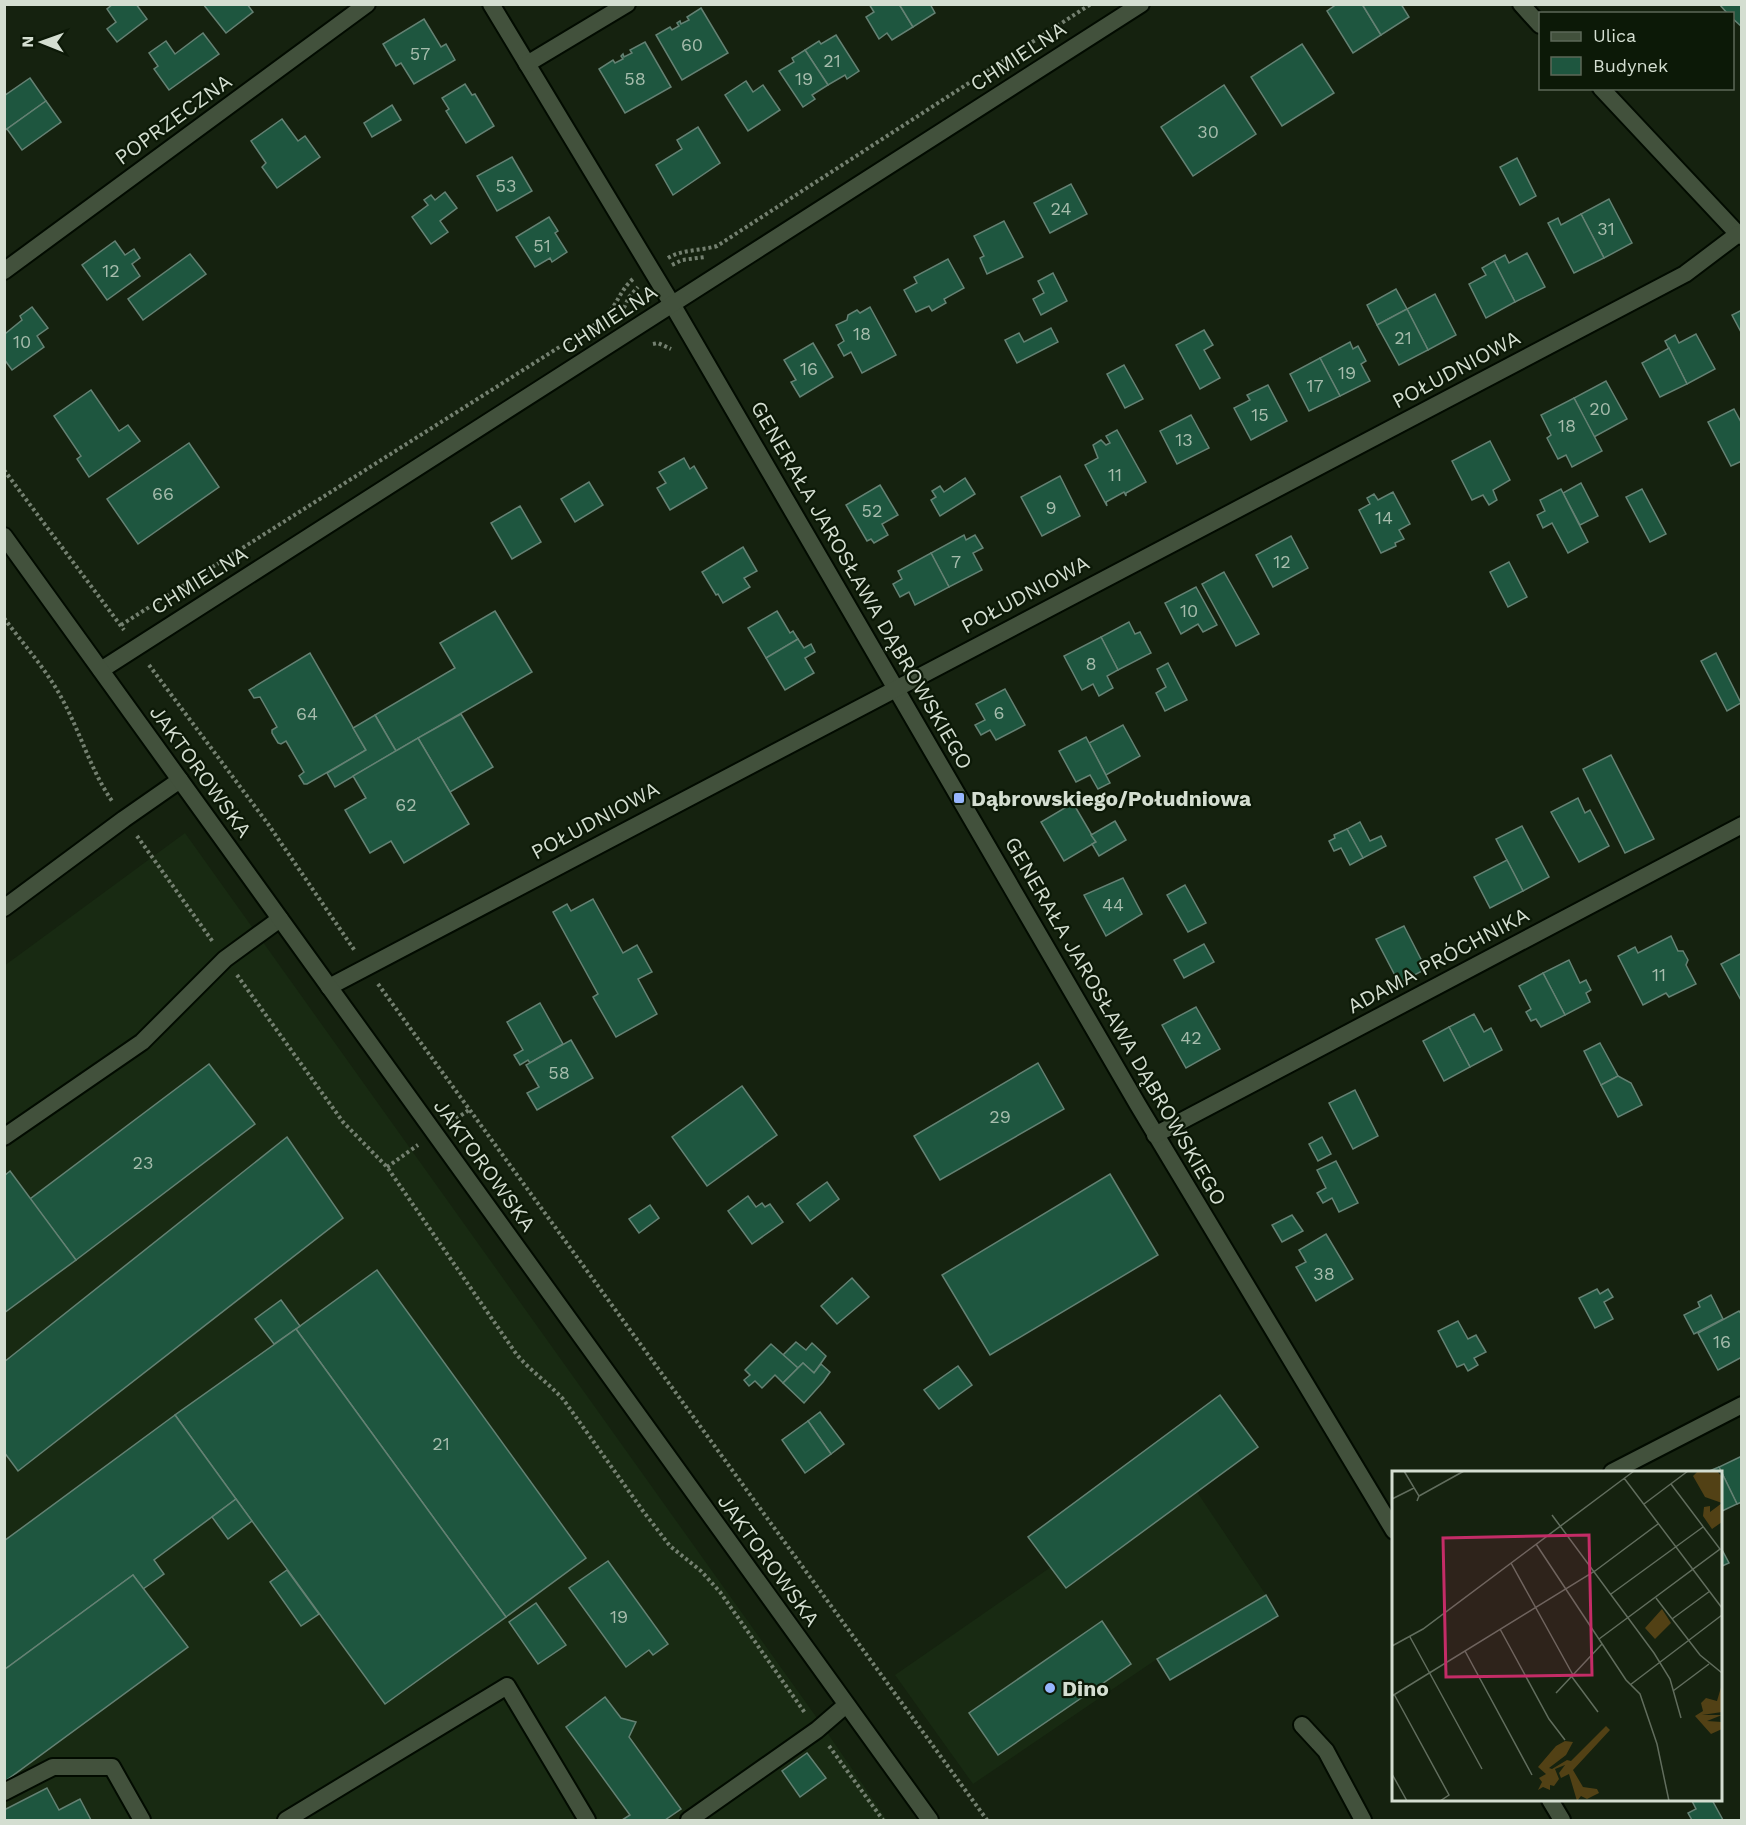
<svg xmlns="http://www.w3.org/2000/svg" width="1746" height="1825" font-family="'Work Sans',sans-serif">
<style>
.built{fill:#182a12}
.building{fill:#1e563f;stroke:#648173;stroke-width:1.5}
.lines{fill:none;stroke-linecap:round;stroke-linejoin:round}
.service-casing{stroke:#020b00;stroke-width:20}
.minor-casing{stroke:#020b00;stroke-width:20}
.secondary-casing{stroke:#020b00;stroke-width:20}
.path{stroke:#748070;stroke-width:4;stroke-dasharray:3 3;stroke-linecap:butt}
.service{stroke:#42513c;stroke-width:16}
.minor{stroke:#42513c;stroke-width:16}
.secondary{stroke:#42513c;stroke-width:16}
.poi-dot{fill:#97b6fd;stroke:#0c1907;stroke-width:2}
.labels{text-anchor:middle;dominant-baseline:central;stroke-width:4.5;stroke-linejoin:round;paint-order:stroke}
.number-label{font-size:18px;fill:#a6bcac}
.street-label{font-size:21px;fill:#d4ded1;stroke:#0c1907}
.poi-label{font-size:21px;font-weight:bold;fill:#d4ded1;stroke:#0c1907;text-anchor:start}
.inset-road{fill:none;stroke:#616d5d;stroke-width:1.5}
.view{fill:#c42c67;fill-opacity:0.15;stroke:#c42c67;stroke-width:3}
.inset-edge{fill:none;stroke:#d4ded1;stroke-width:3}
</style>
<rect width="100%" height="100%" fill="#15220f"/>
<g class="built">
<polygon points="185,833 822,1725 887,1820 5,1820 4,966"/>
<polygon points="1197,1492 1266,1595 1157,1659 973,1784 895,1675 1051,1567 1066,1588"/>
</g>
<g class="building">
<polygon points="113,4 136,4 147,19 117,42 107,29 116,22 107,9"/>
<polygon points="203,4 247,4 253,12 226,33"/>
<polygon points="869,4 899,4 913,27 892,40 887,33 879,39 866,17 874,12"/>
<polygon points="899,4 930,4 935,13 913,27"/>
<polygon points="1337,4 1362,4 1381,35 1353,53 1327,11"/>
<polygon points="1362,4 1401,4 1409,17 1381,35"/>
<polygon points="1719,4 1742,4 1742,27 1732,18 1732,14 1728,14"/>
<polygon points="701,8 728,53 682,80 656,35 670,27 672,30 679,26 677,23 680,21 681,24 689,20 687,17"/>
<polygon points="424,19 441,47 446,44 455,60 414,84 401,63 396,66 383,44"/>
<polygon points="203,33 219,54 169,90 154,69 158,66 149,53 166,41 175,54"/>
<polygon points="836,35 859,71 847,79 845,75 828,85 805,50 819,41 821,44"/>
<polygon points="645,42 671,87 625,113 599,69 613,60 615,63 623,59 621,56 623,54 624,57 632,53 630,50"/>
<polygon points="1302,44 1334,93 1282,126 1251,77"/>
<polygon points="805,50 828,85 812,95 815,99 803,107 779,71 794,62 792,58"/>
<polygon points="30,78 46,101 4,131 4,96"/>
<polygon points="746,81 753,92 763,85 780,110 748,131 725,95"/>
<polygon points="465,84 472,95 475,94 494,126 466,143 446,111 449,109 442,98"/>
<polygon points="1224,85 1256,134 1193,176 1161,127"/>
<polygon points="46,101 61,122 22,150 7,129"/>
<polygon points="392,105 401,120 372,137 364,123"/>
<polygon points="282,119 298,141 305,136 320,157 277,188 262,167 266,163 251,141"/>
<polygon points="698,127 720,163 673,195 656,165 682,149 677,140"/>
<polygon points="512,157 532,191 497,211 477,176"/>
<polygon points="1517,158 1536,196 1520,205 1500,167"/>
<polygon points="1071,184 1087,214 1050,233 1034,203"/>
<polygon points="445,192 457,208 440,221 448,232 431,244 412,217 428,205 424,200 431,195 435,200"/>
<polygon points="1609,199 1632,243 1604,258 1581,214"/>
<polygon points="1581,214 1604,258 1574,273 1548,223 1558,218 1561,225"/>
<polygon points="549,217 558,231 555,233 567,252 552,262 550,258 535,267 516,237"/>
<polygon points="1004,221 1023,257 987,274 980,258 984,256 974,236"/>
<polygon points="115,241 125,255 134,249 140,258 132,264 140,276 107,300 82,265"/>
<polygon points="1527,253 1545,287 1515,302 1494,261 1505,255 1509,263"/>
<polygon points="190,254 206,274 143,320 128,299"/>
<polygon points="948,259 964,288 944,299 946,303 932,311 929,306 916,312 904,290 917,283 914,277"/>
<polygon points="1494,261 1515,302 1486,318 1469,284 1486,275 1482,268"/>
<polygon points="1053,273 1067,301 1041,315 1033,299 1044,293 1038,281"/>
<polygon points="1396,289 1407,309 1377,325 1367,305"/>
<polygon points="1435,294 1456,335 1428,350 1407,309"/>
<polygon points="32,307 48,328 37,336 44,347 12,370 4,359 4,331 6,333 22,320 20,316"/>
<polygon points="870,307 896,355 862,373 851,352 844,356 838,345 844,341 836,325 847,320 848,315 857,310 860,313"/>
<polygon points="1407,309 1428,350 1399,365 1377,325"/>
<polygon points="1742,310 1742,334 1732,315"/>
<polygon points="1051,328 1058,342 1017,363 1005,340 1019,333 1024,342"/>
<polygon points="1204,330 1213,345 1204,350 1220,378 1200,389 1176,345"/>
<polygon points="1696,334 1715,369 1687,384 1665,341 1675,335 1679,343"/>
<polygon points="1350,342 1353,349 1358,346 1366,361 1361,364 1370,381 1340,396 1320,358"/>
<polygon points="813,343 833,377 800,397 791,382 796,380 784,360"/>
<polygon points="1669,348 1687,384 1660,397 1642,363"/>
<polygon points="1320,358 1340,396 1309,411 1290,374"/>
<polygon points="1124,365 1143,399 1125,408 1107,374"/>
<polygon points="1606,381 1627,419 1594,437 1574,398"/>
<polygon points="1268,385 1287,421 1251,440 1234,408 1250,400 1247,395"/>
<polygon points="91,390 119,431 128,425 140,441 89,477 77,459 81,456 54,416"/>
<polygon points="1574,398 1602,451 1572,467 1566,455 1558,459 1547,438 1551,435 1541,415"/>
<polygon points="1734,409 1742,424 1742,461 1731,466 1708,422"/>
<polygon points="1191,415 1209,448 1177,464 1160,431"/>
<polygon points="1117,430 1146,482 1126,493 1126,496 1124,492 1106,502 1107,506 1085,465 1098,458 1093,445 1101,440 1106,445 1110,443 1106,436"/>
<polygon points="1490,441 1510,480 1493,490 1497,500 1489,505 1483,495 1472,500 1452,461"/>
<polygon points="189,443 219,487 138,544 107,499"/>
<polygon points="684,458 690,469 694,466 707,488 670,510 657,488 666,483 659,472"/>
<polygon points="1060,476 1080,516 1042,536 1021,497"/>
<polygon points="965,478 975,494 940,516 931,500 936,497 932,491 940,486 944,492"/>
<polygon points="589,482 603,505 575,522 561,499"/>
<polygon points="1581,483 1598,516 1580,525 1563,493"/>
<polygon points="880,485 898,515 882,524 888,535 874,543 871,539 867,541 846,505"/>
<polygon points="1561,489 1588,542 1568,553 1552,523 1543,528 1537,515 1545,511 1540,500"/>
<polygon points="1642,489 1666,534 1650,542 1626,497"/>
<polygon points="1393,492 1410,524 1399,530 1404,539 1395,543 1396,546 1381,553 1359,510 1370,504 1367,498 1374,494 1378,500"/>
<polygon points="520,506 541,542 512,559 491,523"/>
<polygon points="964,535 966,540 975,535 983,548 973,553 982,570 949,587 931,553"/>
<polygon points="1291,536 1308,568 1273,587 1256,555"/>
<polygon points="743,547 757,571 744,578 750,587 723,603 718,594 716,595 702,572"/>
<polygon points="931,553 949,587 915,605 909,592 900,597 893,584 902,579 898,571"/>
<polygon points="1509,562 1527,597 1508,607 1490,572"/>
<polygon points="1224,572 1259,634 1236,646 1202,584"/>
<polygon points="1196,587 1217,625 1203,632 1198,624 1181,634 1165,603"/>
<polygon points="495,611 532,672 396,751 375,715 455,668 440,643"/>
<polygon points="777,611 790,633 793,631 798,639 766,658 748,628"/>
<polygon points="1129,622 1135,634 1140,632 1151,653 1118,670 1101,637"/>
<polygon points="1101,637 1118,670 1107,676 1113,688 1099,696 1093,684 1082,690 1064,656"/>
<polygon points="798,639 804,648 811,644 815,652 805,658 814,673 785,690 766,658"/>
<polygon points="310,653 366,750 307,784 304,784 299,776 304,772 286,741 281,744 278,743 272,733 272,730 277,727 260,697 254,698 249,690"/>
<polygon points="1716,653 1741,703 1727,711 1701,661"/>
<polygon points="1168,663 1187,700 1165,711 1156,693 1166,687 1157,669"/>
<polygon points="1005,689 1025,725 996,740 990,730 981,735 975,725 985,720 976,704"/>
<polygon points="461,714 493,767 450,792 418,738"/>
<polygon points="375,715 396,751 335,787 327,773 366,750 353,728"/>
<polygon points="1123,725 1140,756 1106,775 1089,743"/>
<polygon points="1086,737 1110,783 1098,789 1090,775 1076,782 1059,751"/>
<polygon points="418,738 469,824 404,863 391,841 370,853 345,810 366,798 353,776"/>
<polygon points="1611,755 1654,839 1625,853 1583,769"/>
<polygon points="1578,798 1585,813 1590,810 1609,846 1579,862 1551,812"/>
<polygon points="1073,803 1096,842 1064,861 1041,822"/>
<polygon points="1115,821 1126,840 1099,856 1092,844 1096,842 1091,835"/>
<polygon points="1360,822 1370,841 1381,836 1386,846 1363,858 1347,829"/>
<polygon points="1522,826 1549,877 1523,891 1496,839"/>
<polygon points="1347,829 1363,858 1350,865 1341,848 1334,851 1329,841 1335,838 1334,835"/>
<polygon points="1507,860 1523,891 1490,908 1474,877"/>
<polygon points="1123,878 1142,914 1106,936 1084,895"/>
<polygon points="1185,885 1206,923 1188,932 1167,895"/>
<polygon points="593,899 623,953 637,945 652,972 638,979 657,1014 616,1037 593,997 598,994 553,912 567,904 571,911"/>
<polygon points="1404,926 1426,969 1399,983 1376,939"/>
<polygon points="1671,936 1678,951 1683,951 1688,960 1686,965 1696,984 1669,997 1666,993 1643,1005 1618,956 1635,947 1638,953"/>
<polygon points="1204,944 1214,962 1184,978 1174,960"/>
<polygon points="1742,953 1742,1002 1721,964"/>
<polygon points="1569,960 1580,983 1586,980 1591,990 1586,993 1590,1002 1565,1015 1543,973"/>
<polygon points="1543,973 1565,1015 1541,1027 1536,1019 1531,1021 1526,1012 1531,1009 1519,986"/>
<polygon points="540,1003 563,1044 530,1063 528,1060 520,1065 514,1055 523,1050 507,1022"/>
<polygon points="1196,1007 1220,1049 1186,1068 1162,1025"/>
<polygon points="1474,1014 1484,1032 1491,1028 1502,1050 1470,1067 1449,1027"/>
<polygon points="1449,1027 1470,1067 1444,1081 1423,1041"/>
<polygon points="571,1040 593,1078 537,1110 527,1093 539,1087 526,1065"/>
<polygon points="1600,1043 1618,1076 1601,1085 1584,1051"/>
<polygon points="1038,1063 1064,1109 940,1180 914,1136"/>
<polygon points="209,1064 255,1124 76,1260 30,1199"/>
<polygon points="1618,1076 1631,1083 1642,1105 1618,1117 1601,1085"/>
<polygon points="742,1086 777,1135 707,1186 672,1137"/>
<polygon points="1355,1090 1378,1136 1353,1149 1329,1103"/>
<polygon points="287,1137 343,1218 18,1471 4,1452 4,1362"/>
<polygon points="1322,1137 1331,1154 1318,1161 1309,1144"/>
<polygon points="1336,1161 1358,1203 1339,1212 1332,1198 1323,1203 1317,1193 1326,1188 1317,1170"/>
<polygon points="10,1171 76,1260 4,1313 4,1176"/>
<polygon points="1110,1174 1158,1255 990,1355 942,1275"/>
<polygon points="827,1182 839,1199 810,1221 797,1204"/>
<polygon points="748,1196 756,1207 762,1203 765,1207 770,1204 783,1222 752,1244 728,1211"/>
<polygon points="650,1205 659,1218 639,1233 629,1219"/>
<polygon points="1292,1215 1303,1231 1282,1242 1272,1225"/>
<polygon points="1326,1234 1353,1279 1316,1301 1296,1267 1306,1262 1299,1250"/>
<polygon points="377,1270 586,1558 506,1617 296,1329"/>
<polygon points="852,1278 869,1297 837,1324 821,1306"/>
<polygon points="1597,1289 1600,1294 1608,1289 1613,1297 1604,1302 1613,1319 1595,1328 1579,1298"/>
<polygon points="1711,1295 1723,1319 1694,1334 1684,1315 1700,1307 1698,1302"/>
<polygon points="281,1300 300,1326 274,1344 255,1319"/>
<polygon points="1739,1311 1742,1315 1742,1357 1718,1370 1698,1333"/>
<polygon points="1458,1321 1468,1339 1476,1335 1486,1352 1474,1358 1478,1365 1468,1371 1464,1364 1457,1367 1438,1331"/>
<polygon points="296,1329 506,1617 385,1704 175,1415"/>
<polygon points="796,1342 806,1350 812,1343 826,1356 814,1373 803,1363 798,1368 783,1355"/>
<polygon points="771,1344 798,1368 783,1383 775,1375 762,1388 755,1381 749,1386 744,1380 750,1375 745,1370"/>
<polygon points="803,1363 814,1373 821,1364 830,1372 823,1382 804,1403 783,1383"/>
<polygon points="958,1366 972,1385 939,1409 924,1390"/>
<polygon points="1220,1395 1258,1447 1066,1588 1028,1537"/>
<polygon points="820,1412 844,1444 831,1454 808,1421"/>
<polygon points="175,1415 236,1499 154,1560 164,1574 143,1589 133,1575 4,1670 4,1541"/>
<polygon points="808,1421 831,1454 805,1473 782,1440"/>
<polygon points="1742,1456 1742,1502 1737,1504 1719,1467"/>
<polygon points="1719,1467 1737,1504 1720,1512 1720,1472 1707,1472"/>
<polygon points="236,1499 252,1521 228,1539 212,1517"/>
<polygon points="1720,1546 1729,1563 1720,1567"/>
<polygon points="608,1561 668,1644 653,1655 649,1650 626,1667 569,1588"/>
<polygon points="287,1570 319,1614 301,1626 270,1582"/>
<polygon points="133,1575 188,1647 4,1782 4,1670"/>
<polygon points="1266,1595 1278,1616 1170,1680 1157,1659"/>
<polygon points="536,1603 566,1645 538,1664 509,1622"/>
<polygon points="1102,1621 1131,1664 998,1755 969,1713"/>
<polygon points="605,1697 621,1718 636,1722 629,1737 681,1809 665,1820 622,1820 630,1815 566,1727"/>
<polygon points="807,1753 826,1778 800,1797 782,1771"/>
<polygon points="47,1788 59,1810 80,1799 91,1820 4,1820 4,1810"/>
<polygon points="1696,1800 1712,1800 1723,1820 1692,1820 1688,1813 1696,1809 1692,1801"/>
</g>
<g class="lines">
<g class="service-casing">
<g id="service">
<polyline points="4,908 124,819 180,780"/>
<polyline points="4,1137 142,1042 225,959 280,919"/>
<polyline points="1302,1725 1326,1751 1363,1820"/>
<polyline points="4,1792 53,1767 112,1767 142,1820"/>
<polyline points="286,1820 507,1686 587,1820"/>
<polyline points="689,1820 817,1730 846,1705"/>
</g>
</g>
<g class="minor-casing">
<g id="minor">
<polyline points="491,4 672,304 1138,1105 1394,1531"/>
<polyline points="1521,4 1540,25"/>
<polyline points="527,64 627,4"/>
<polyline points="1601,88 1738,234 1742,236"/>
<polyline points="4,271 367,4"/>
<polyline points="101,670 1141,4"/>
<polyline points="329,987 1685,274 1738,234"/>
<polyline points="1155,1135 1742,825"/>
<polyline points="1612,1472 1742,1405"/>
<polyline points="1550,1800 1562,1820"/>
</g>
</g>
<g class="secondary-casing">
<polyline id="secondary" points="4,536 930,1820"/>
</g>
<g class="path">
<path d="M668,258C683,249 700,251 717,246L1091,4"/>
<polyline points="672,265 682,260 705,257"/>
<polyline points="624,308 629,297 638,287"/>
<polyline points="653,344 658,343 671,349"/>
<polyline points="4,470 124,630"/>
<path d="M4,618C23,644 46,669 61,697C80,731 90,769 112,801"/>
<path d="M121,625L602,320C617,307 619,291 633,279"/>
<polyline points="149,665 268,824 355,951"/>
<polyline points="137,836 213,942"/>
<path d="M237,975L343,1122L387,1167L517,1355C531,1371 548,1383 563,1399L643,1511L670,1546L701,1571L720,1592L805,1713"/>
<polyline points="378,984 987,1820"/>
<polyline points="451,1122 469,1110"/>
<polyline points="387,1167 418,1145"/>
<polyline points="829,1746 883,1820"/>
</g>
<use href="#service" class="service"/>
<use href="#minor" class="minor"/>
<use href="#secondary" class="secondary"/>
</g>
<g class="poi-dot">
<rect x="953" y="792" width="12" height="12" rx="3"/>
<circle cx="1050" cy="1688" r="6"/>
</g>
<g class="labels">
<g class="number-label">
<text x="692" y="44">60</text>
<text x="420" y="53">57</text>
<text x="832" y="60">21</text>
<text x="635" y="78">58</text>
<text x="804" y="78">19</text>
<text x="1208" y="131">30</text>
<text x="506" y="185">53</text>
<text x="1061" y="208">24</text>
<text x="1606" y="228">31</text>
<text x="542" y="245">51</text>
<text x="111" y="270">12</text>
<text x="862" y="333">18</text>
<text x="1403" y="337">21</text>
<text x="22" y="341">10</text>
<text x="809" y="368">16</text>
<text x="1347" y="372">19</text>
<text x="1315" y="385">17</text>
<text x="1600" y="408">20</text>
<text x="1260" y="414">15</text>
<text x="1567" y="425">18</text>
<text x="1184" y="439">13</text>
<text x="1115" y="474">11</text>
<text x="163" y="493">66</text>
<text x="1051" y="507">9</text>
<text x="872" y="510">52</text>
<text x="1384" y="517">14</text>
<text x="956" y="561">7</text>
<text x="1282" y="561">12</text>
<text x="1189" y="610">10</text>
<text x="1091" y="663">8</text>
<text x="999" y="712">6</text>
<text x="307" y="713">64</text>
<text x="406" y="804">62</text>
<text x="1113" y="904">44</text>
<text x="1659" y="974">11</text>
<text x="1191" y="1037">42</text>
<text x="559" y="1072">58</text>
<text x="1000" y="1116">29</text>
<text x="143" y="1162">23</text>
<text x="1324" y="1273">38</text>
<text x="1722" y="1341">16</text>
<text x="441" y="1443">21</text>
<text x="619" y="1616">19</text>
</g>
<g class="street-label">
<text transform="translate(1018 56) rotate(-33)">CHMIELNA</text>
<text transform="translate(173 119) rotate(-36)">POPRZECZNA</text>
<text transform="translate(609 319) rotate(-33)">CHMIELNA</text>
<text transform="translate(1456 369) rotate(-28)">POŁUDNIOWA</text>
<text transform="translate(199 580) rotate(-32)">CHMIELNA</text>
<text transform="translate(862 585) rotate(60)">GENERAŁA JAROSŁAWA DĄBROWSKIEGO</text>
<text transform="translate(1025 594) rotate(-28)">POŁUDNIOWA</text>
<text transform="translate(201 771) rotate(54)">JAKTOROWSKA</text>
<text transform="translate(595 820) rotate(-28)">POŁUDNIOWA</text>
<text transform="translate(1438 960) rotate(-28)">ADAMA PRÓCHNIKA</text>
<text transform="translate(1116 1021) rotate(60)">GENERAŁA JAROSŁAWA DĄBROWSKIEGO</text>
<text transform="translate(485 1165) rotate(54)">JAKTOROWSKA</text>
<text transform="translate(769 1560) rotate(54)">JAKTOROWSKA</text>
</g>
<g class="poi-label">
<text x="971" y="798">Dąbrowskiego/Południowa</text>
<text x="1062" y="1688">Dino</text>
</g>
</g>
<g transform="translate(1392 1471)">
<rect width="330" height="330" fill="#15220f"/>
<path d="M306,0H325L330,6V51L320,58L311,45L312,36L318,35V41L330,32L313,26L301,5ZM270,138L279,152L263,168L253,157ZM330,213V241L310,244H330L315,250L330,251V258L319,263L303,245L311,240L309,232L314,227L325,230ZM214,255L218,259L181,299L191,316L205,318L207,322L195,328L189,325L185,330L177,303L169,307L167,302L173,294L163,298L167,308L162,315L158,314V319L151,316L146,319L150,311L147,307L154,303L146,296L164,275L173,270L181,271L174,284L157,297L160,298L175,289L179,290Z" fill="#524115"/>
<path class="inset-road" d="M12,0L27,25L25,30M232,7L330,137M27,25L72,0M0,28L22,17M252,33L296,0M160,44L262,182L278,208L289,247M144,73L234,209L248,223L265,273L277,330M119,92L181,204M219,123L311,56M264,127L308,184L330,202M280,148L318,120M108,158L157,248L173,269M18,166L90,298M207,168L328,78L279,13M0,175L31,158L242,0M73,180L140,304M180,206L206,241M238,214L330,144M281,220L317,193M164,222L210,173M2,223L57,324L48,330M0,225L203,100L266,53M0,303L15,330"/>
<path class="view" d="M197,64L200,204L54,206L51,67Z"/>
<rect width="330" height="330" class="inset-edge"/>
</g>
<rect width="1746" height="1825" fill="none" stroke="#d4ded1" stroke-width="12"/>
<rect x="1539" y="12" width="195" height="78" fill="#0c1907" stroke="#5c6858" stroke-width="1.5"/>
<rect x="1551" y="32" width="30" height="9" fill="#42513c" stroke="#5c6858" stroke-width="1.5"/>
<text x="1593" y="42" font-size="18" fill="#d4ded1">Ulica</text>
<rect x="1551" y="57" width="30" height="18" fill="#1e563f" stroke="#5c6858" stroke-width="1.5"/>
<text x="1593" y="72" font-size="18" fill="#d4ded1">Budynek</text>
<g transform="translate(42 42) rotate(271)" stroke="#0c1907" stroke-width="4.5" paint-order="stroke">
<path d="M0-4.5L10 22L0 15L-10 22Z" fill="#d4ded1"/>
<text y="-9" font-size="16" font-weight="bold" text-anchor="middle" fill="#d4ded1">N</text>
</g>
</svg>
